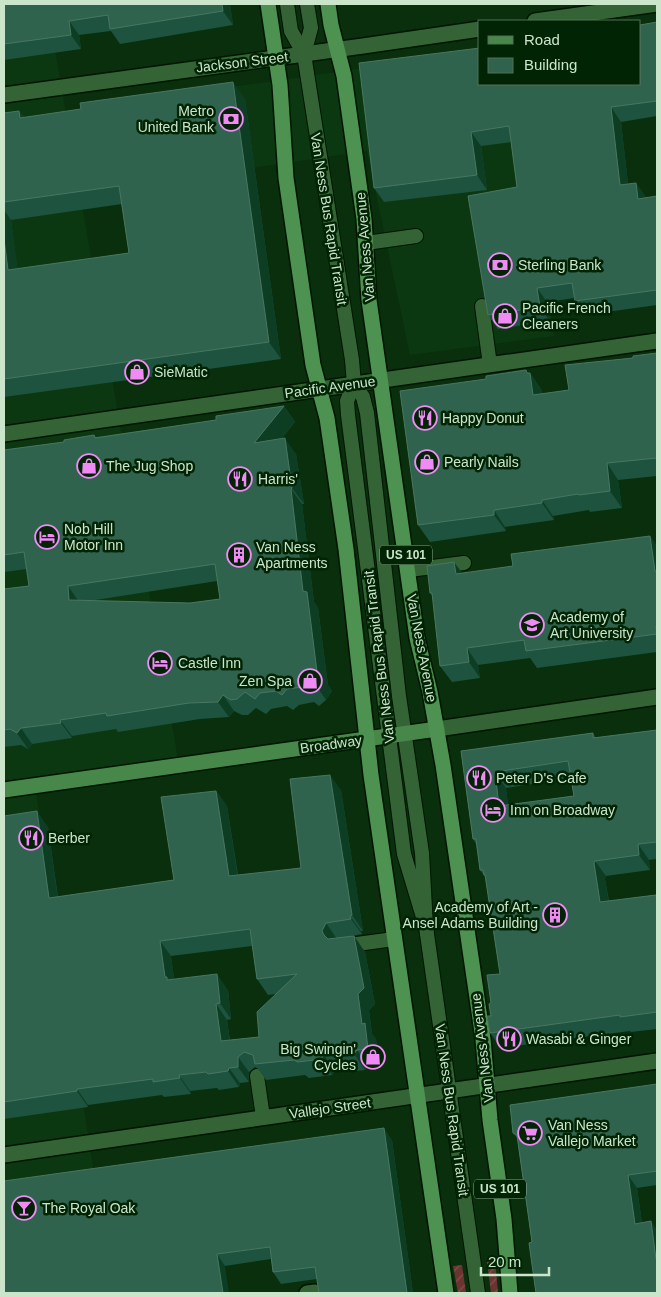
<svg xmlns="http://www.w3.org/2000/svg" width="661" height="1297" font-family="Helvetica,sans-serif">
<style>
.built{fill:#0c3811}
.garden{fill:url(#garden-furrows)}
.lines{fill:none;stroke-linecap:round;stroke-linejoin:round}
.service-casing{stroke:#001501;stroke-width:16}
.minor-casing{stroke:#001501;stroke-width:18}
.tertiary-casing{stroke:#001501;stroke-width:18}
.primary-casing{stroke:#001501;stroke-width:18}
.trunk-casing{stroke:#001501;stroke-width:18}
.service{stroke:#346436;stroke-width:14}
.minor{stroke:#346436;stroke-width:15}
.tertiary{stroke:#346436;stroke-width:15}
.primary{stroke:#47874a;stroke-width:15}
.trunk{stroke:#4d9250;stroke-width:15}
.wall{fill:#1d533f;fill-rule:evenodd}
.shaded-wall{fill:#0d3e24}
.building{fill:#30634e;stroke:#487761;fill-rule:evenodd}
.labels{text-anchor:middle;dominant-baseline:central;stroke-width:5;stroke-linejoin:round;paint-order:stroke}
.shield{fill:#002404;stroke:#8eab8f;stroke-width:1}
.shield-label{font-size:12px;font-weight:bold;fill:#cbe5cb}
.street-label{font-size:14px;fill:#cbe5cb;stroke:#002404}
.poi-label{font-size:14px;fill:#cbe5cb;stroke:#002404;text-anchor:start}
</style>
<defs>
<pattern id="garden-furrows" width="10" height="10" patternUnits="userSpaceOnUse" patternTransform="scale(1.25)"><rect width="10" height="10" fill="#6b3431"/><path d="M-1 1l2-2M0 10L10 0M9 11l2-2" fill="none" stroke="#7f514e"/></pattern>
</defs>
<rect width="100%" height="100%" fill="#092f0d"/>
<g class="built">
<polygon points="4,4 47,4 179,765 35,786 112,1293 4,1293"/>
<polygon points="480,51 480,84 520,84 554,336 410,355 367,151 134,185 116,104"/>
</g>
<g class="garden">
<polygon points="495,1260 498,1293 491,1293 487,1262"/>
<polygon points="462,1265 466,1293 458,1293 453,1266"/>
</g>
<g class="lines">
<g class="service-casing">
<g id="service">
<polyline points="287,4 291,31 304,54 352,360 354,384 347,401 348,415 404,854 426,927"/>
<polyline points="304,54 311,28 307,4"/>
<polyline points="366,243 416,236"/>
<polyline points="482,306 490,365"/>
<polyline points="354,384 363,397 367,413 399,696 422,853 426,927 478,1293"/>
<polyline points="409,570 464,563"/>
<polyline points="342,946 394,939"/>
<polyline points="257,1076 263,1117"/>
</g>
</g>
<g class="minor-casing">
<g id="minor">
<polyline points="535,21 657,4"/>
<polyline points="4,95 363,46 480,29"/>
<polyline points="4,434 657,341"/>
<polyline points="4,1155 657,1061"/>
<polyline points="307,1293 315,1292"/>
</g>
</g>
<g class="tertiary-casing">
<polyline id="tertiary" points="437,729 657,697"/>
</g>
<g class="primary-casing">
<polyline id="primary" points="4,790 437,729"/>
</g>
<g class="trunk-casing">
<g id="trunk">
<polyline points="268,4 280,85 286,178 313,365 327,418 346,549 371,775 446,1293"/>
<polyline points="328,4 331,25 344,76 364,219 369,300 417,638 430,692 443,765 483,1039 490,1120 504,1219 510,1293"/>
</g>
</g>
<use href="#service" class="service"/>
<use href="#minor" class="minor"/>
<use href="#tertiary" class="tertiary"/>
<use href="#primary" class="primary"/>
<use href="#trunk" class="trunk"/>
</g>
<g class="wall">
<polygon points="4,4 230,4 233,25 120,44 111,31 79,35 81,49 4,60"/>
<polygon points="657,22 657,116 621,122 628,184 636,183 646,198 657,196 657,305 585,315 575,301 575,298 547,302 550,321 498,329 488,315 517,187 511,142 481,146 487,190 384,202 374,188 480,84"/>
<path d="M245,99L281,359L4,397V113L19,111L24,117ZM122,204L129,253L17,269L11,220Z"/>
<polygon points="657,353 657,476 618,480 622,508 590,512 589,510 553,516 554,520 505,527 506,531 430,542 418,525 528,373 530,373 541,389 542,394 569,390 633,358"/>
<path d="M284,406L295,422L282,438L296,454L304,504H302L314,602L318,608L328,685L332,691L326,700L319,706L314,702L299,705L293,710L287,706L271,709L266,714L256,708L248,715H242L234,711L229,717L200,719L118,732L116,729L72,736V738L32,744L28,749L21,745L4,747V589L29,586L27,569L4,572V450L64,442L94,435L96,437L216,420ZM217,581L220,599L190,603L89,601Z"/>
<polygon points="650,536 657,547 657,652 537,668 530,658 478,665 480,678 452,682 440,666 433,597 430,593 462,573 513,566"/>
<path d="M657,730V859L649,860L650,870L606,876L605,879L609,901L656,895L657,896V1029L631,1032L630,1031L501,1048L490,1033L491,1003L500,974L486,878L480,870L476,844L473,839L461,751L593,733L596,738ZM571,778L574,796L508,805L506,788Z"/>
<path d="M341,790L363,931H361L362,934L352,936H354L365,952L375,1004L369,1010L372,1034L376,1039L379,1064L368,1066L365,1070L357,1071L354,1068L335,1071L332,1075L317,1077L309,1078L305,1075L266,1080L258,1069L255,1067L249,1072V1082L240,1083L239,1087L219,1090L217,1088L190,1091L191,1094L164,1097L162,1095L88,1105V1107L4,1119V816L48,827L58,897L174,880L216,791L227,806L238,875L301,868ZM252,946L257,979L268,995L276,994L259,1037L230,1040L227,1020L231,1019L228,990L174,979L171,956Z"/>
<polygon points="657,1084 657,1185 637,1188 642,1223 651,1221 657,1231 657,1293 532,1242 517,1138 513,1133"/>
<polygon points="392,1140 413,1293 319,1293 317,1279 281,1284 273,1272 271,1259 225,1266 4,1293"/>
</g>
<g class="shaded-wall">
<polygon points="222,4 230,4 233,25 223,11"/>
<polygon points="69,21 79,35 81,49 71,35"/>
<polygon points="233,82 245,99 281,359 269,342"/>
<polygon points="611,107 621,122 630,200 620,185"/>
<polygon points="19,111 31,127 20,118"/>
<polygon points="471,132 481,146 487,190 477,175"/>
<polygon points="636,183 646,197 648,213 638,199"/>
<polygon points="4,210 11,220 20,287 8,270 4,239"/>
<polygon points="537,288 547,302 550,321 540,307"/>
<polygon points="526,370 530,376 530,373 541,389 545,411 533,395"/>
<polygon points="284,406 295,422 265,458 254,443"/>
<polygon points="285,438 296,454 304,504 292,488"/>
<polygon points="607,463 618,480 622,508 610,491"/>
<polygon points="291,489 302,504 314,602 318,608 328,685 332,691 326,700 315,684 317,672 303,591"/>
<polygon points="542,500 553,516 554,520 542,503"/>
<polygon points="494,510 505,527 506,531 494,515"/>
<polygon points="650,536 657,547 657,575 655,571"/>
<polygon points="454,562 466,578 456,574"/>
<polygon points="68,586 79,602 69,600"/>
<polygon points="467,648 478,665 480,678 469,662"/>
<polygon points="223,695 234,711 229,717 218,702"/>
<polygon points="60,720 72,736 72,738 61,723"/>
<polygon points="21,728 32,744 28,749 17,733"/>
<polygon points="495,772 506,788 510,822 499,806"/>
<polygon points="330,775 341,790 363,931 352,915"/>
<polygon points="216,791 227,806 240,892 229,876"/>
<polygon points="37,811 48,827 60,914 49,898"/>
<polygon points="638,844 649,860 650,870 639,855"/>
<polygon points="595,861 606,876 605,879 611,917 600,902 594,863"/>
<polygon points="350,916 361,931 362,934 351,919"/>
<polygon points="326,923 337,939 333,947 324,935 322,931"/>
<polygon points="354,936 365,952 375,1004 369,1010 372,1034 376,1039 379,1064 368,1049 362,1024 358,994"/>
<polygon points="160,941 171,956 176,990 178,992 165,977"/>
<polygon points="217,974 228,990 231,1019 220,1003"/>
<polygon points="216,1004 227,1020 232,1057 221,1041"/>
<polygon points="357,1050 368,1066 365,1070 354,1054"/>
<polygon points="324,1055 335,1071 332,1075 321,1059"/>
<polygon points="238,1057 249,1072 249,1082 238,1067"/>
<polygon points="229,1068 240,1083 239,1087 228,1071"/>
<polygon points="179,1075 190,1091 191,1094 180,1078"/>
<polygon points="77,1089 88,1105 88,1107 77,1091"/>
<polygon points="384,1128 392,1140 413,1293 407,1293"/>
<polygon points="628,1175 637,1188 644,1237 635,1224"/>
<polygon points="651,1221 657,1231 657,1261 656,1259"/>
<polygon points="217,1254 225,1266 229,1293 223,1293"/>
</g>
<g class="building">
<polygon points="4,4 222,4 223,11 110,29 108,15 69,21 71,35 4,44"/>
<polygon points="657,22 657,101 611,107 620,185 636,183 638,199 657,196 657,290 575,301 572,283 537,288 540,307 488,315 468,196 517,187 509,126 471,132 477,175 374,188 359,63 480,48 480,84 640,84 640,25"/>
<polygon points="233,82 269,342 4,379 4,239 8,270 129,253 119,186 4,202 4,113 19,111 20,118 81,109 80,103"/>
<polygon points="657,353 657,458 607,463 610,491 579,495 578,494 542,500 542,503 494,510 494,515 418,525 400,391 486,379 486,376 526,370 527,373 530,373 533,395 569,390 565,365 633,358 633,356"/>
<path d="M284,406L254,443L285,438L292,488L291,489L303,591L307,592L317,672L321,675L315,684L308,690L303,687L287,689L282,695L276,691L260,693L255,699L245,692L237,699L231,700L223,695L218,702L189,703L107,716L106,713L60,720L61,723L21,728L17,733L10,729L4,730V589L29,586L24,552L4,555V450L64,442V440L94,435L95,438L216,420V416ZM215,564L220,599L190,603L69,600L68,586Z"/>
<polygon points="650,536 655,571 657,571 657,625 656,626 657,634 526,651 524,640 467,648 469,662 440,666 432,593 430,593 427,566 454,562 456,574 513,566 511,554"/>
<path d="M657,730V842L638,844L639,855L595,861L594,863L600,902L656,895L657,902V1012L620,1017V1015L490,1033L487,1016H491L489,1004L491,1003L487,975L500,974L485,875H484L483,870H480L476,839H473L461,751L593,733V738ZM568,761L574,796L499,806L495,772Z"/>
<path d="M330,775L352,915L350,916L351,919L326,923L322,931L324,935L328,939L354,936L364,988L358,994L362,1024L365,1023L368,1049L357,1050L354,1054L346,1055L343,1053L324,1055L321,1059L306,1061L298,1062L294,1060L255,1064L253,1055L244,1052L238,1057V1067L229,1068L228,1071L208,1074L206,1072L179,1075L180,1078L153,1082V1079L77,1089V1091L4,1102V816L37,811L49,898L174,880L161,797L216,791L229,876L301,868L290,779ZM250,929L257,979L297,974L257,1012L259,1037L221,1041L216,1004L220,1003L217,974L167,980V977H165L160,941Z"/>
<polygon points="657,1084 657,1171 628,1175 635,1224 651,1221 656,1259 657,1259 657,1293 536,1293 529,1243 532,1242 517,1135 513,1133 510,1105"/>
<polygon points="384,1128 407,1293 319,1293 315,1267 273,1272 270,1247 217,1254 223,1293 4,1293 4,1181"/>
</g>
<defs>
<g id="bank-ring" transform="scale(1.25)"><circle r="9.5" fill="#002404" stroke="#f08bf6" stroke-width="1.5"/><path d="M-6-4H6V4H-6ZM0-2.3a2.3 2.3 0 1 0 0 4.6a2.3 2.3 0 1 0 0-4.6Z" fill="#f08bf6"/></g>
<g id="shop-ring" transform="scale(1.25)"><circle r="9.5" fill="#002404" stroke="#f08bf6" stroke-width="1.5"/><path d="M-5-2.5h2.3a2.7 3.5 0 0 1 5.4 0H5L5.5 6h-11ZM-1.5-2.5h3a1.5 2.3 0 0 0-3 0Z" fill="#f08bf6"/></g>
<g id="restaurant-ring" transform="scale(1.25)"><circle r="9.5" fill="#002404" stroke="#f08bf6" stroke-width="1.5"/><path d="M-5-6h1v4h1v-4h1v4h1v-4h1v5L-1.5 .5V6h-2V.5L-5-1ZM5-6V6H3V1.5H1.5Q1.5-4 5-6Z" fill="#f08bf6"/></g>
<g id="hotel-ring" transform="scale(1.25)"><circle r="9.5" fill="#002404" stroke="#f08bf6" stroke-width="1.5"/><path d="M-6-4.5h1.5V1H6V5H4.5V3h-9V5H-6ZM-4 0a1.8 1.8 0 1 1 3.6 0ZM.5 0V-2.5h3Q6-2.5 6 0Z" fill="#f08bf6"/></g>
<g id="building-ring" transform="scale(1.25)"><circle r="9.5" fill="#002404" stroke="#f08bf6" stroke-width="1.5"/><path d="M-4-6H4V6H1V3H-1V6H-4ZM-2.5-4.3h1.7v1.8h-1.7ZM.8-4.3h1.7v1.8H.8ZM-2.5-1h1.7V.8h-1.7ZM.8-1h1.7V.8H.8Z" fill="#f08bf6"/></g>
<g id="university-ring" transform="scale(1.25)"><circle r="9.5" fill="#002404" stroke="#f08bf6" stroke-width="1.5"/><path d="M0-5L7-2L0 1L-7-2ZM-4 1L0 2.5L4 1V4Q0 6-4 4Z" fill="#f08bf6"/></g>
<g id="supermarket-ring" transform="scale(1.25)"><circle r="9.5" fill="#002404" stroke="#f08bf6" stroke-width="1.5"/><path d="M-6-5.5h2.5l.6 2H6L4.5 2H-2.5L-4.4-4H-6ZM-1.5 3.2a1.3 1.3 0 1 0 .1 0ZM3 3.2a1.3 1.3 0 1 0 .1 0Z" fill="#f08bf6"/></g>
<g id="bar-ring" transform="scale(1.25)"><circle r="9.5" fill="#002404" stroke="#f08bf6" stroke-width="1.5"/><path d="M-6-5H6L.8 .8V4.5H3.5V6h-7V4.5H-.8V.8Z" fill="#f08bf6"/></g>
</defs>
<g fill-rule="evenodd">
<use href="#bank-ring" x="231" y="119"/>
<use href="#bank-ring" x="500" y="265"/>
<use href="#shop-ring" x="505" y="316"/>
<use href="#shop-ring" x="137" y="372"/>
<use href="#restaurant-ring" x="425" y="418"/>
<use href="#shop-ring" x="427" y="462"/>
<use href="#shop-ring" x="89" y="466"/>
<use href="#restaurant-ring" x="240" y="479"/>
<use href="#hotel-ring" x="47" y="537"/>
<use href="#building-ring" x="239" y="555"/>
<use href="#university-ring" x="532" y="625"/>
<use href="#hotel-ring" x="160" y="663"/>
<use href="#shop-ring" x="310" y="681"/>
<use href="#restaurant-ring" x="479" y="778"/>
<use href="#hotel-ring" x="493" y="810"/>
<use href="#restaurant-ring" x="31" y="838"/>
<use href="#building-ring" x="555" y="915"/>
<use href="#restaurant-ring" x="509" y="1039"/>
<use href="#shop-ring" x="373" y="1057"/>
<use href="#supermarket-ring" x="530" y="1133"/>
<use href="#bar-ring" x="24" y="1208"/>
</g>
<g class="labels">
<g class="shield">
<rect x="380" y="545.5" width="52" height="19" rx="4"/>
<rect x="474" y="1179.5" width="52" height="19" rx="4"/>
</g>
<g class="shield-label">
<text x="406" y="555">US 101</text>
<text x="500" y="1189">US 101</text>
</g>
<g class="street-label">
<text transform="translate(242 62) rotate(-7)">Jackson Street</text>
<text transform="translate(329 219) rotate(81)">Van Ness Bus Rapid Transit</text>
<text transform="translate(365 247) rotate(-95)">Van Ness Avenue</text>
<text transform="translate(330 387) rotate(-8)">Pacific Avenue</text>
<text transform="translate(422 648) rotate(79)">Van Ness Avenue</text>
<text transform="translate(379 657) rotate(-97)">Van Ness Bus Rapid Transit</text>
<text transform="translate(331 744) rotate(-8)">Broadway</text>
<text transform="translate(482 1048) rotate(-97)">Van Ness Avenue</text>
<text transform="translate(330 1108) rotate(-8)">Vallejo Street</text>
<text transform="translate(452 1110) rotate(82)">Van Ness Bus Rapid Transit</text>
</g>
<g class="poi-label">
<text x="214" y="111" text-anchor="end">Metro<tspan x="214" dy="16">United Bank</tspan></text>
<text x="518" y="265">Sterling Bank</text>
<text x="522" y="308">Pacific French<tspan x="522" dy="16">Cleaners</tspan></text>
<text x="154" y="372">SieMatic</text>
<text x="442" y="418">Happy Donut</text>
<text x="444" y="462">Pearly Nails</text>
<text x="106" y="466">The Jug Shop</text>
<text x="258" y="479">Harris'</text>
<text x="64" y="529">Nob Hill<tspan x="64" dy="16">Motor Inn</tspan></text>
<text x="256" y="547">Van Ness<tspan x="256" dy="16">Apartments</tspan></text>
<text x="550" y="617">Academy of<tspan x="550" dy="16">Art University</tspan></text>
<text x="178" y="663">Castle Inn</text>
<text x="292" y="681" text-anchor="end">Zen Spa</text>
<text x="496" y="778">Peter D's Cafe</text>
<text x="510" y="810">Inn on Broadway</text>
<text x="48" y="838">Berber</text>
<text x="538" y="907" text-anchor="end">Academy of Art -<tspan x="538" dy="16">Ansel Adams Building</tspan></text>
<text x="526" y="1039">Wasabi &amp; Ginger</text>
<text x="356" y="1049" text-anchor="end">Big Swingin'<tspan x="356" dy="16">Cycles</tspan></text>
<text x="548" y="1125">Van Ness<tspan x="548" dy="16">Vallejo Market</tspan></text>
<text x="42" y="1208">The Royal Oak</text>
</g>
</g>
<rect width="661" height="1297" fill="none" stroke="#cbe5cb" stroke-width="10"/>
<rect x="478" y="20" width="162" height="65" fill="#002404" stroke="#517154"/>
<rect x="488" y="36" width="25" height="8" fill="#47874a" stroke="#517154"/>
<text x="524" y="45" font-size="15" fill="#cbe5cb">Road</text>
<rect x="488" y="58" width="25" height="15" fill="#30634e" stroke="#517154"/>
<text x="524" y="70" font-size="15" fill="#cbe5cb">Building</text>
<path d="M481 1267v8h68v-8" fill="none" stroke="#cbe5cb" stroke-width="2.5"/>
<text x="488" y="1267" font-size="15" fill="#cbe5cb" stroke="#002404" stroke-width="4" paint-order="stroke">20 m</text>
</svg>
